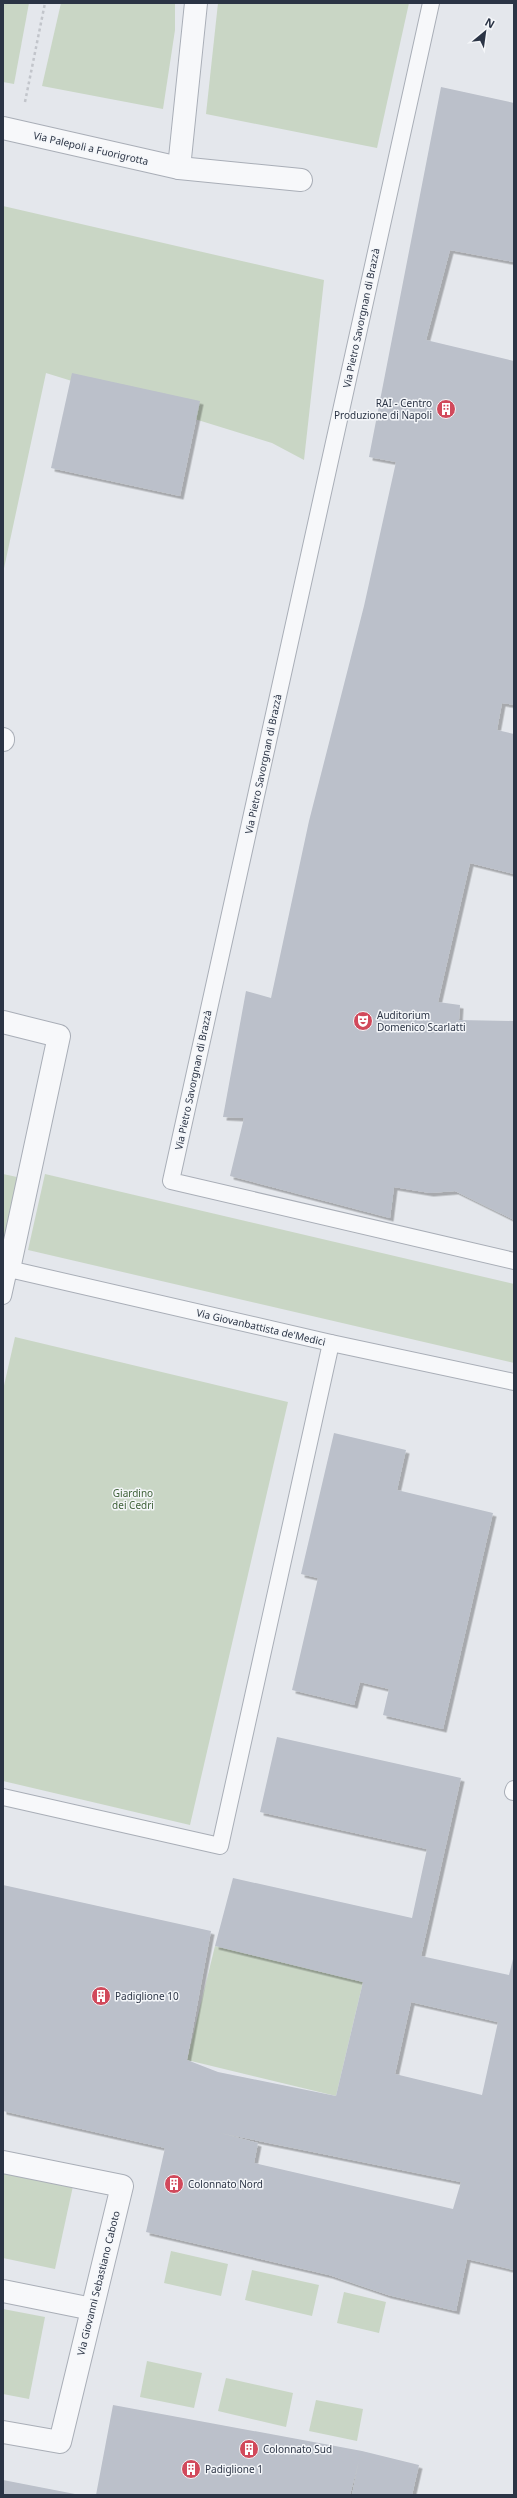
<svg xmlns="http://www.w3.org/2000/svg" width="517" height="2498" font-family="'Noto Sans',sans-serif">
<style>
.green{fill:#c9d6c5}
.building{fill:#bbc0ca;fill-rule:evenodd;filter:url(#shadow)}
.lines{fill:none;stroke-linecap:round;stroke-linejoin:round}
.lane-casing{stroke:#a9aeb7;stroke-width:18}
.street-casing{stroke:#a9aeb7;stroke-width:24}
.path{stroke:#c2c5cb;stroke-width:2.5;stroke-dasharray:3 3;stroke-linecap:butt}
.lane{stroke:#f7f8fa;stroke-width:16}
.street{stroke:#f7f8fa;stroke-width:22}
.labels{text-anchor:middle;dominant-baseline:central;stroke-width:3;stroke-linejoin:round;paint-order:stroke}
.street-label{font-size:10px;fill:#2b3445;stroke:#f4f6f9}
.poi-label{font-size:10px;fill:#2b3445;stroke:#f4f6f9;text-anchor:start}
.park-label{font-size:10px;fill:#3f6138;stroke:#f4f6f9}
</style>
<defs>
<filter id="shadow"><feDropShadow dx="3.5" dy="3.5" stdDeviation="0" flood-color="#0004"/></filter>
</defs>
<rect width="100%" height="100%" fill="#e4e7ec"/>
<g class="green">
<polygon points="3,3 29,3 14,84 3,82"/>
<polygon points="61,3 175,3 175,30 163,109 42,86"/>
<polygon points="218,3 409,3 377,148 206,114"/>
<polygon points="3,206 324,280 304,460 272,443 46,373 3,573"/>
<polygon points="3,1174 17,1177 4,1242 3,1242"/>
<polygon points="45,1174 514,1284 514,1363 28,1250"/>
<polygon points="15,1337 288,1402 190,1825 3,1781 3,1390"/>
<polygon points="215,1946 363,1982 336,2096 187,2060"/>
<polygon points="3,2172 73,2186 55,2269 3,2258"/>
<polygon points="171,2251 228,2264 221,2296 164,2283"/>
<polygon points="252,2270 319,2285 312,2316 245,2300"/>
<polygon points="344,2292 386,2302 379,2333 337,2323"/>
<polygon points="3,2309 45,2317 29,2399 3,2394"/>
<polygon points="147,2361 202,2373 194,2408 140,2397"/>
<polygon points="226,2378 293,2393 286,2427 218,2411"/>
<polygon points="316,2400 363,2409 357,2441 309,2431"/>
</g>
<g class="building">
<polygon points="441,87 514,103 514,262 450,250 426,340 514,361 514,705 502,703 497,730 514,734 514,874 470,863 438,1002 460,1005 459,1020 514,1021 514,1220 455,1191 430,1193 394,1187 390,1218 230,1176 244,1118 223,1117 246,991 271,998 309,821 364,606 396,462 369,457"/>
<polygon points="72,373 200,401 180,496 51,468"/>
<polygon points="334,1433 406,1450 397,1490 493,1513 443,1729 383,1715 389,1689 360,1682 354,1705 292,1690 318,1578 301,1574"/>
<path d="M277,1737L461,1778L421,1956L509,1975L514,1955V2270L467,2259L456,2311L388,2295L329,2275L146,2232L165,2148L3,2111V1885L211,1931L187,2060L218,2072L336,2096L363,1982L215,1946L233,1878L412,1918L427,1849L260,1812ZM411,2002L498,2022L482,2095L395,2074ZM220,2133L461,2182L453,2209L254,2163L258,2143Z"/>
<polygon points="113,2405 362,2451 419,2465 412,2495 352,2495 359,2460 350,2495 96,2495"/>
<polygon points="3,2480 75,2494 75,2495 3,2495"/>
</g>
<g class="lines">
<g class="lane-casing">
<g id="lane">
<polyline points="431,3 171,1181 514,1261"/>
<polyline points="3,1296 9,1269 331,1343 514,1382"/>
<polyline points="513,1792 514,1789"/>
<polyline points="3,1797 220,1846 331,1343"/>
</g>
</g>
<g class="street-casing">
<g id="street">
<polyline points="3,128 179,168 301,180"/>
<polyline points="179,168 196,3"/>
<polyline points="3,740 3,739"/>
<polyline points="3,1022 59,1036 9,1269 3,1267"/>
<polyline points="3,2162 122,2186 60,2442 3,2432"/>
<polyline points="3,2291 92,2309"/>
</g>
</g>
<polyline class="path" points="25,102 45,3"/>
<use href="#lane" class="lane"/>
<use href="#street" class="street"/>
</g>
<defs>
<g id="building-disc" transform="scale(1)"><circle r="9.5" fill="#d1495b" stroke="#f4f6f9"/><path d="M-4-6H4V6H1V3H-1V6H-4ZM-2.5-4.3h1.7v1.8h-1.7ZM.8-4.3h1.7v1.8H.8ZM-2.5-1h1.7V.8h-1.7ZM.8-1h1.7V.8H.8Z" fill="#fff"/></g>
<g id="theatre-disc" transform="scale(1)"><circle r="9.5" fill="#d1495b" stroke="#f4f6f9"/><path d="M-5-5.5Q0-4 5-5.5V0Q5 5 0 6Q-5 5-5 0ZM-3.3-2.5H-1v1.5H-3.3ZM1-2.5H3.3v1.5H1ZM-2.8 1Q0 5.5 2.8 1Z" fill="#fff"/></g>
</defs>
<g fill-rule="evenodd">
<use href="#building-disc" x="446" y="409"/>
<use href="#theatre-disc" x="363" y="1021"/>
<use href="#building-disc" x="101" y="1996"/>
<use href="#building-disc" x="174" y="2184"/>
<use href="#building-disc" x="249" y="2449"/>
<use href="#building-disc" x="191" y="2469"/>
</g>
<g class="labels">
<g class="street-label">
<text transform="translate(91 148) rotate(13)">Via Palepoli a Fuorigrotta</text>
<text transform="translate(361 318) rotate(-78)">Via Pietro Savorgnan di Brazzà</text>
<text transform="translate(263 764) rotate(-78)">Via Pietro Savorgnan di Brazzà</text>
<text transform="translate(193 1080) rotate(-78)">Via Pietro Savorgnan di Brazzà</text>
<text transform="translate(261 1327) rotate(13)">Via Giovanbattista de'Medici</text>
<text transform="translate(98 2283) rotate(-76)">Via Giovanni Sebastiano Caboto</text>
</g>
<g class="poi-label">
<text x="432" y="403" text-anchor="end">RAI - Centro<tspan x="432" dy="12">Produzione di Napoli</tspan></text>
<text x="377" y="1015">Auditorium<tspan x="377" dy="12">Domenico Scarlatti</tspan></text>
<text x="115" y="1996">Padiglione 10</text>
<text x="188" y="2184">Colonnato Nord</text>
<text x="263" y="2449">Colonnato Sud</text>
<text x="205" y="2469">Padiglione 1</text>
</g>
<g class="park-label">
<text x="133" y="1493">Giardino<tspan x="133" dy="12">dei Cedri</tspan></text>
</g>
</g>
<rect width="517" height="2498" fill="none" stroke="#2b3445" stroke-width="8"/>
<g transform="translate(485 32) rotate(29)" stroke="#f4f6f9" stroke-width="3" paint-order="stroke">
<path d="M0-3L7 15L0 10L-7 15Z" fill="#2b3445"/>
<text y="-6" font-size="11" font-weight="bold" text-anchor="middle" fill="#2b3445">N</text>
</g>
</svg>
